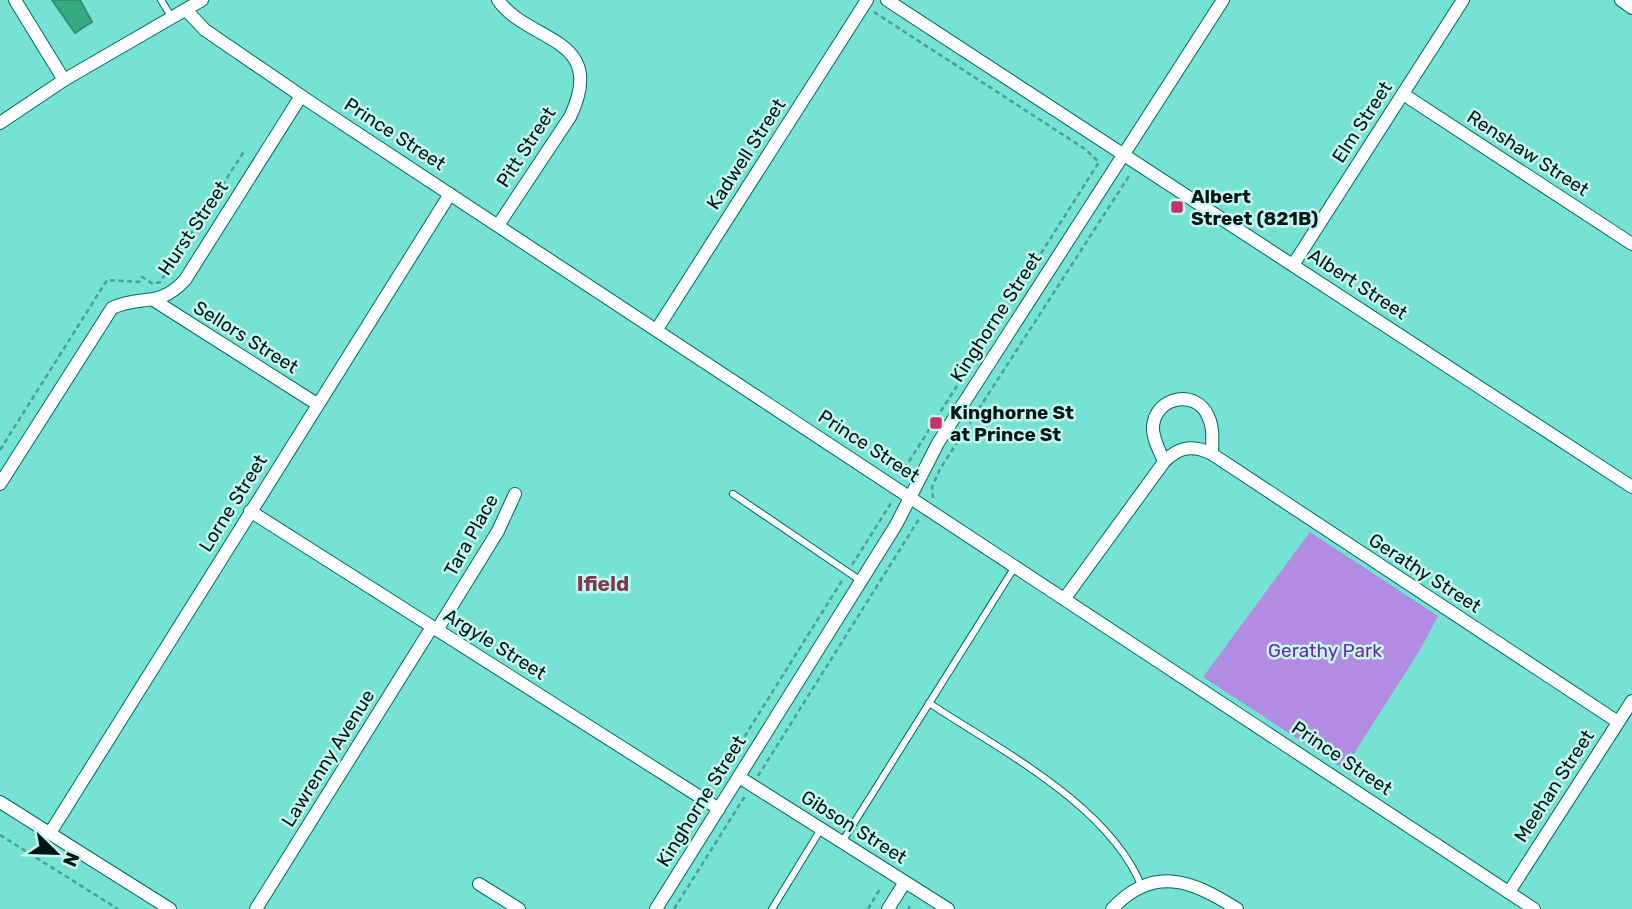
<svg xmlns="http://www.w3.org/2000/svg" width="1632" height="909" font-family="Rubik,sans-serif">
<style>
.green{fill:#b28be2}
.building{fill:#38aa7f;stroke:#33906c;stroke-width:2}
.lines{fill:none;stroke-linecap:round;stroke-linejoin:round}
.lane-casing{stroke:#00685f;stroke-width:8}
.street-casing{stroke:#00685f;stroke-width:14}
.path{stroke:#4e9d92;stroke-width:2.5;stroke-dasharray:5 3.5;stroke-linecap:butt}
.lane{stroke:#fff;stroke-width:6}
.street{stroke:#fff;stroke-width:12}
.poi-dot{fill:#c23566;stroke:#c7f8f0;stroke-width:2.5}
.labels{text-anchor:middle;dominant-baseline:central;stroke-width:5;stroke-linejoin:round;paint-order:stroke}
.street-label{font-size:19px;fill:#001613;stroke:#c7f8f0}
.poi-label{font-size:19px;font-weight:bold;fill:#001613;stroke:#c7f8f0;text-anchor:start}
.park-label{font-size:19px;fill:#6b2ba2;stroke:#c7f8f0}
.neighbourhood-label{font-size:21px;font-weight:bold;fill:#80394d;stroke:#c7f8f0}
</style>
<rect width="100%" height="100%" fill="#75e2d3"/>
<polygon class="green" points="1310,532 1438,616 1420,650 1344,769 1203,677"/>
<polygon class="building" points="52,0 80,0 92,22 75,33"/>
<g class="lines">
<g class="lane-casing">
<g id="lane">
<polyline points="161,0 172,18"/>
<polyline points="733,494 861,581"/>
<path d="M929,703C1000,750 1109,805 1142,887"/>
<polyline points="842,842 1016,565"/>
<polyline points="772,909 821,829"/>
</g>
</g>
<g class="street-casing">
<g id="street">
<polyline points="15,0 64,80"/>
<path d="M498,0C528,43 609,36 570,117L499,224"/>
<polyline points="887,0 1632,487"/>
<polyline points="1621,0 1632,8"/>
<polyline points="186,10 205,30 313,104 1534,909"/>
<polyline points="1403,94 1632,244"/>
<polyline points="0,123 64,80 202,0"/>
<polyline points="1293,265 1463,0"/>
<polyline points="155,301 317,404"/>
<polyline points="657,329 867,0"/>
<path d="M1164,462C1160,451 1152,438 1153,426C1156,396 1196,389 1208,416C1214,428 1212,441 1212,454"/>
<path d="M0,484L112,308C142,294 158,309 185,280L301,96"/>
<polyline points="250,511 719,809"/>
<path d="M1065,598L1164,462C1178,447 1193,444 1212,454L1618,722"/>
<polyline points="437,630 498,531 515,494"/>
<polyline points="739,777 948,909"/>
<polyline points="0,802 170,909"/>
<polyline points="50,833 450,194"/>
<polyline points="479,884 519,909"/>
<polyline points="1509,892 1632,701"/>
<polyline points="256,909 432,627"/>
<polyline points="656,909 896,525 938,443 1223,0"/>
<polyline points="888,909 905,882"/>
<path d="M1112,909C1154,864 1193,881 1237,909"/>
</g>
</g>
<g class="path">
<polyline points="874,12 1085,149 1099,162 901,474"/>
<polyline points="0,450 107,280 139,282 142,277 153,284 160,282 245,150"/>
<polyline points="933,498 932,487 940,469 1129,176"/>
<polyline points="852,565 893,500"/>
<polyline points="758,776 919,519"/>
<polyline points="713,787 843,579"/>
<polyline points="0,835 118,909"/>
<polyline points="674,909 745,796"/>
<polyline points="868,909 880,889"/>
<polyline points="908,909 910,906"/>
</g>
<use href="#lane" class="lane"/>
<use href="#street" class="street"/>
</g>
<g class="poi-dot">
<rect x="1170" y="200" width="14" height="14" rx="3.5"/>
<rect x="929" y="416" width="14" height="14" rx="3.5"/>
</g>
<g class="labels">
<g class="street-label">
<text transform="translate(1362 122) rotate(-57)">Elm Street</text>
<text transform="translate(395 134) rotate(33)">Prince Street</text>
<text transform="translate(526 147) rotate(-57)">Pitt Street</text>
<text transform="translate(1528 153) rotate(33)">Renshaw Street</text>
<text transform="translate(746 154) rotate(-57)">Kadwell Street</text>
<text transform="translate(193 228) rotate(-56)">Hurst Street</text>
<text transform="translate(1358 284) rotate(33)">Albert Street</text>
<text transform="translate(996 317) rotate(-57)">Kinghorne Street</text>
<text transform="translate(246 337) rotate(32)">Sellors Street</text>
<text transform="translate(869 446) rotate(33)">Prince Street</text>
<text transform="translate(233 503) rotate(-58)">Lorne Street</text>
<text transform="translate(471 535) rotate(-61)">Tara Place</text>
<text transform="translate(1425 573) rotate(33)">Gerathy Street</text>
<text transform="translate(495 644) rotate(32)">Argyle Street</text>
<text transform="translate(328 758) rotate(-58)">Lawrenny Avenue</text>
<text transform="translate(1342 758) rotate(34)">Prince Street</text>
<text transform="translate(1554 786) rotate(-57)">Meehan Street</text>
<text transform="translate(701 801) rotate(-58)">Kinghorne Street</text>
<text transform="translate(854 827) rotate(32)">Gibson Street</text>
</g>
<g class="poi-label">
<text x="1191" y="196">Albert<tspan x="1191" dy="22">Street (821B)</tspan></text>
<text x="950" y="412">Kinghorne St<tspan x="950" dy="22">at Prince St</tspan></text>
</g>
<g class="park-label">
<text x="1325" y="650">Gerathy Park</text>
</g>
<g class="neighbourhood-label">
<text x="603" y="583">Ifield</text>
</g>
</g>
<g transform="translate(56 853) rotate(113)" stroke="#c7f8f0" stroke-width="5" paint-order="stroke">
<path d="M0-5L12 26L0 18L-12 26Z" fill="#001613"/>
<text y="-10" font-size="19" font-weight="bold" text-anchor="middle" fill="#001613">N</text>
</g>
</svg>
